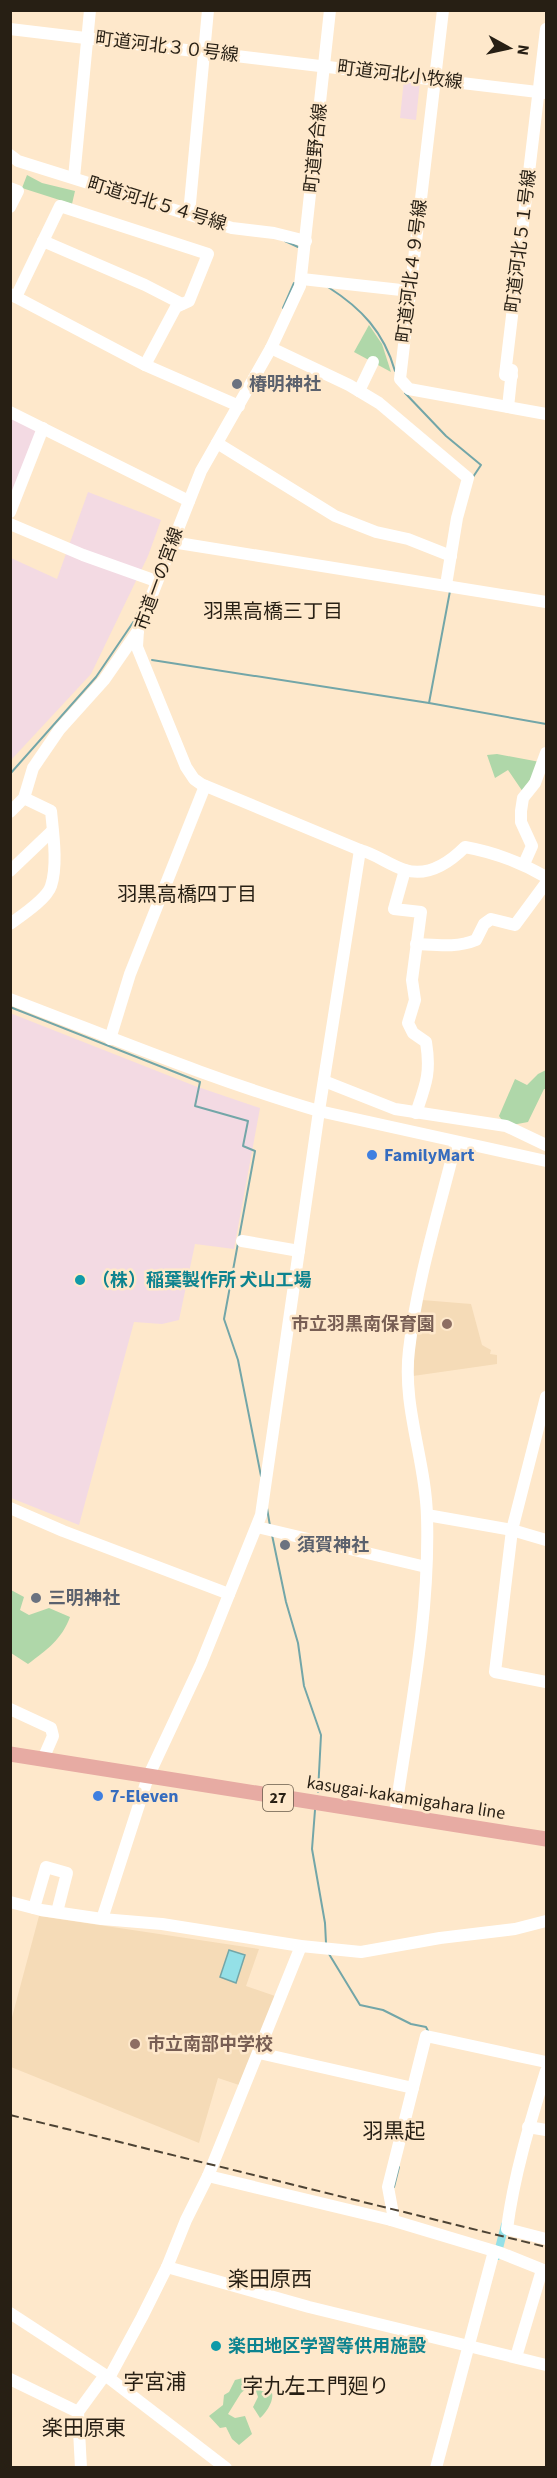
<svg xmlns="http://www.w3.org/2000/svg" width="557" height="2478" font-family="'Source Sans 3','Noto Sans JP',sans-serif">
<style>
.industrial{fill:#f3dae3}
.built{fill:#f5dbb7}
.green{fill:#afd7a9}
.water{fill:#94e0e7;stroke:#73a6a8;stroke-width:1.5}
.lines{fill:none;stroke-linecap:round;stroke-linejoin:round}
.stream{stroke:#73a6a8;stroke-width:2}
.canal{stroke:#94e0e7;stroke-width:8}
.minor{stroke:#fff;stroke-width:12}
.major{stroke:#e7aba3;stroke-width:15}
.rail{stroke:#4d4334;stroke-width:2;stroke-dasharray:9 4.5;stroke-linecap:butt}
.worship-dot{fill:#6b7280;stroke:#fee8cb;stroke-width:2}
.shop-dot{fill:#3f7fe0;stroke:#fee8cb;stroke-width:2}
.culture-dot{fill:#0f9aa8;stroke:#fee8cb;stroke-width:2}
.education-dot{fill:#8d6e63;stroke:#fee8cb;stroke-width:2}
.labels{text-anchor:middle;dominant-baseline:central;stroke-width:5;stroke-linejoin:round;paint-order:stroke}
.shield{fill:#fee8cb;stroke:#685b4b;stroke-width:1.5}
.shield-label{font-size:16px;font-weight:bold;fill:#271f14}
.street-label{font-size:18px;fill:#271f14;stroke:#fee8cb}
.worship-label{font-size:18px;font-weight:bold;fill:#5b616d;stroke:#fee8cb;text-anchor:start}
.shop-label{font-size:18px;font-weight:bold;fill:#366cbe;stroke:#fee8cb;text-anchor:start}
.culture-label{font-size:18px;font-weight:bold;fill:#0d838f;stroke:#fee8cb;text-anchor:start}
.education-label{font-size:18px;font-weight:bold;fill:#785e54;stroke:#fee8cb;text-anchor:end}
.neighbourhood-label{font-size:20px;fill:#271f14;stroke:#fee8cb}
.quarter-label{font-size:21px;fill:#271f14;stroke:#fee8cb}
</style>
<rect width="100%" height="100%" fill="#fee8cb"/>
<g class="industrial">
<polygon points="404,79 420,81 416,120 400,118"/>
<polygon points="11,417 34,429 36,434 11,498"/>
<polygon points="88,492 161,520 148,556 91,674 11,760 11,558 57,579"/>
<polygon points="10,1013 195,1086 260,1108 234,1249 195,1244 179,1320 162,1324 134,1322 79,1525 11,1498"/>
</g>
<g class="built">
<polygon points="422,1300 471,1304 482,1345 491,1350 490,1354 497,1355 497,1364 413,1376 414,1353"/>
<polygon points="39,1916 259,1949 246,1986 278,1997 242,2086 218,2078 199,2143 11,2067 11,2021"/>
</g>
<g class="green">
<polygon points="27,175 42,183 75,191 72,204 22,188"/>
<polygon points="369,325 382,344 391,372 354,352"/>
<polygon points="497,754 540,762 523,792 508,770 495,778 487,755"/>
<polygon points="546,1070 546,1089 544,1089 528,1122 506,1126 499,1116 515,1079 527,1085 538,1074"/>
<path d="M11,1590L24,1597L20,1610L29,1615L49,1608L70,1617C62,1639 47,1650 28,1664L11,1653Z"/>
<path d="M243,2378L262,2391L272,2393C274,2401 266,2413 260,2418L253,2407L258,2397L256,2391L247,2388L241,2393L228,2414L235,2418L245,2416L252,2434L239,2445L232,2439L226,2427L220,2428L209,2416L223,2405L224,2395L229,2392L235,2380Z"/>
</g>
<polygon class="water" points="229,1950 245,1955 236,1983 220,1977"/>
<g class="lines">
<g class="stream">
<polyline points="285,241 298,247"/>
<path d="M328,287C361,308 384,332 395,371"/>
<polyline points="283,308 294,283"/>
<polyline points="405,393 446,436 481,465 473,477"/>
<polyline points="152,660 429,703 546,724"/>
<polyline points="429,703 450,591"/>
<polyline points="10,774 96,677 134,621 144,599"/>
<polyline points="10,1007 200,1082 195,1106 248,1121 243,1146 255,1151 224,1319 238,1360 261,1476"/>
<polyline points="267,1508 270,1526"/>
<polyline points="272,1535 286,1602 298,1643 304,1686 321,1735 318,1792"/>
<polyline points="315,1810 312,1849 325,1923 326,1943"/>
<polyline points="329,1954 360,2005 383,2010 411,2024 426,2027 429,2033"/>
<polyline points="394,2187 399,2167"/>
</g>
<polyline class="canal" points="497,2256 505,2225"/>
<g class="minor">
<path d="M330,10L300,286L271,348L201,471L138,630L137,647L186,767L194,779L201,784L360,850C376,854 389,865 405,870C428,877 450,862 465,847C493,852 522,863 546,877"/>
<polyline points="443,10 400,379 409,389 546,414"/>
<polyline points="10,29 546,93"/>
<polyline points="10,155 18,161 232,228 274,233 306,241"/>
<polyline points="74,178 90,10"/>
<polyline points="10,188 18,191 10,207"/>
<polyline points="189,214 208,10"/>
<polyline points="43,241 145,285 182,304"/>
<polyline points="302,279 410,291"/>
<polyline points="10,294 145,365 239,406"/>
<polyline points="16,297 60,206 208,254 189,301 176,307 145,365"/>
<polyline points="271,348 349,385 379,403 468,478 457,518 446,585"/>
<polyline points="512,376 505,375 546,29"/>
<polyline points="359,391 373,362"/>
<polyline points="508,407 512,370"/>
<polyline points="10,412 189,501"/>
<polyline points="217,443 335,516 376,532 408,539 451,556"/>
<polyline points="10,512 43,428"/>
<polyline points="10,524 83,555 156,581"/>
<polyline points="172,542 546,602"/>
<polyline points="10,812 24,798 33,768 59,730 104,680 138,631"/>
<polyline points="524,864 532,846 521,822 521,811 523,798 535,783 546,753"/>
<path d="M405,870L394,909L421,912L412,980L415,1000L408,1023L413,1033L426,1042C431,1073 426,1084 416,1113"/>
<polyline points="10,871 52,831"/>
<path d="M10,924C21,916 47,899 51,886C58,865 53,832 51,811L24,798"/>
<path d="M416,944C437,945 457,948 476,940L484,924L491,919L515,925L546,883"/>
<path d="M10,999C113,1038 213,1080 319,1111L546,1161"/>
<polyline points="110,1039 130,974 205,786"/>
<polyline points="324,1081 395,1109 506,1126 546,1145"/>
<polyline points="242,1241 299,1251"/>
<polyline points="546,1397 512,1530 495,1672 546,1682"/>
<polyline points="10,1508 63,1531 229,1594"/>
<polyline points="427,1515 512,1530 546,1540"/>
<polyline points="257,1527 426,1567"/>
<polyline points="10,1709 51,1728 53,1736 43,1759"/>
<path d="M395,1815C409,1716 430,1617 427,1517C426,1461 402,1407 409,1350C417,1279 439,1211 456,1142"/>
<polyline points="10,1902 41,1910 102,1919 162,1924 301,1946 361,1952 440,1938 515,1929 546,1921"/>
<polyline points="34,1908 46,1867 67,1873 57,1912"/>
<polyline points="102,1919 148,1777 201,1664 261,1515 319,1111 360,850"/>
<polyline points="259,2053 413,2088"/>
<path d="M546,2071C530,2123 514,2174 507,2229L546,2239"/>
<polyline points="528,2127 546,2130"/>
<polyline points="208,2176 391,2220 501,2253 546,2271"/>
<polyline points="391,2220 393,2214 388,2187 426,2036 546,2062"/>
<polyline points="167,2267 309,2307 546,2365"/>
<polyline points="10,2313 105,2375 226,2468"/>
<polyline points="516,2357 542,2270"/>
<polyline points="109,2378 142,2317 167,2267 186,2220 208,2176 301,1946"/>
<polyline points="10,2379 78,2412"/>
<polyline points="81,2468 78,2412 105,2375"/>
<polyline points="436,2468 494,2251"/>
</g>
<polyline class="major" points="10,1754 546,1839"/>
<polyline class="rail" points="10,2115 546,2247"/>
</g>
<g class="worship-dot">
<circle cx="237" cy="384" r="6"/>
<circle cx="285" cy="1545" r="6"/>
<circle cx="36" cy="1598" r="6"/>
</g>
<g class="shop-dot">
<circle cx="372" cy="1155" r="6"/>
<circle cx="98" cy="1796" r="6"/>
</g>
<g class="culture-dot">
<circle cx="80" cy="1280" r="6"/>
<circle cx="216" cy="2346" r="6"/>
</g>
<g class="education-dot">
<circle cx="447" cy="1324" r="6"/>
<circle cx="135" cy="2044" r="6"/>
</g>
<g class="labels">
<rect class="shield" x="263" y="1785" width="30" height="26" rx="4.5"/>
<g class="shield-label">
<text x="278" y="1798">27</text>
</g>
<g class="street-label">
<text transform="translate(167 47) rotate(7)">町道河北３０号線</text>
<text transform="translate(400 75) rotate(7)">町道河北小牧線</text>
<text transform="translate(316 148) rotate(-84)">町道野合線</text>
<text transform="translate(157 204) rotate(17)">町道河北５４号線</text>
<text transform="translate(521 241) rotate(-83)">町道河北５１号線</text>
<text transform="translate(412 271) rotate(-83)">町道河北４９号線</text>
<text transform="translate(159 579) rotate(-70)">市道一の宮線</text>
<text transform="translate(406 1798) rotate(9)">kasugai-kakamigahara line</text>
</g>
<g class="worship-label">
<text x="249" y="384">椿明神社</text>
<text x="297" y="1545">須賀神社</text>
<text x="48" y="1598">三明神社</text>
</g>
<g class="shop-label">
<text x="384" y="1155">FamilyMart</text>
<text x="110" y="1796">7-Eleven</text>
</g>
<g class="culture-label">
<text x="92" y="1280">（株）稲葉製作所 犬山工場</text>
<text x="228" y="2346">楽田地区学習等供用施設</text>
</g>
<g class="education-label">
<text x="435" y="1324">市立羽黒南保育園</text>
<text x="147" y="2044" text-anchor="start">市立南部中学校</text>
</g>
<g class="neighbourhood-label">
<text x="273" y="612">羽黒高橋三丁目</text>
<text x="187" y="895">羽黒高橋四丁目</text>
</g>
<g class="quarter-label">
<text x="394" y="2131">羽黒起</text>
<text x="270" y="2279">楽田原西</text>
<text x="155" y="2382">字宮浦</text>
<text x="316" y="2386">字九左エ門廻り</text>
<text x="84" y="2428">楽田原東</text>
</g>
</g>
<rect width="557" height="2478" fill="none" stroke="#271f14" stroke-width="24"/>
<g transform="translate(509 48) rotate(98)" stroke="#fee8cb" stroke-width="4.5" paint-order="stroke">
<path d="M0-4.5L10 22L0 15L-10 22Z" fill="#271f14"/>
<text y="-9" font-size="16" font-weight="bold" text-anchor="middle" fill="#271f14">N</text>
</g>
</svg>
